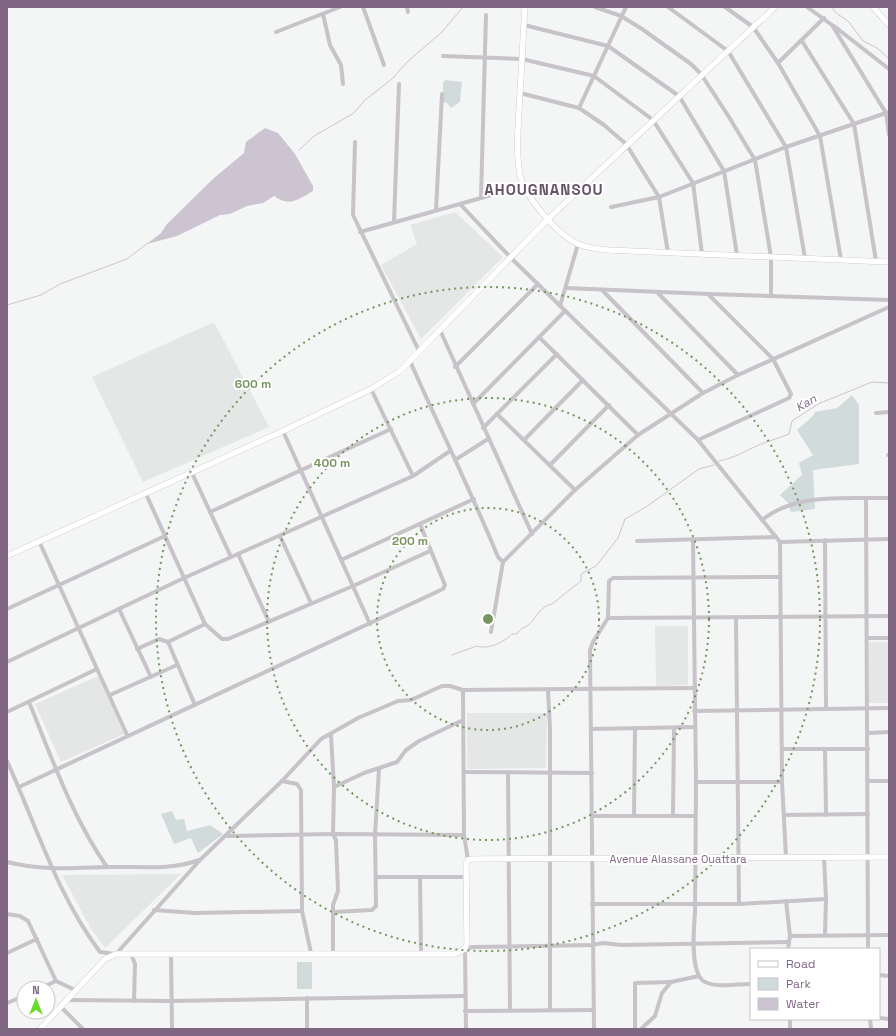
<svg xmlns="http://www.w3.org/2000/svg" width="896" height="1036" font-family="'Space Grotesk',sans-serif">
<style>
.built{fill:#e5e7e7}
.green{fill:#d2dbdb}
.water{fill:#cdc4d1}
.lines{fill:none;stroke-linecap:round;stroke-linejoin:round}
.stream{stroke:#cdc4d1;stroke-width:1}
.secondary-casing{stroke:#beb6bf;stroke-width:6}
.street{stroke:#c8c2c9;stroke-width:4}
.secondary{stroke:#fff;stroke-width:5.5}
.ring{fill:none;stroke:#779561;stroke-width:2;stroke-dasharray:2 4}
.labels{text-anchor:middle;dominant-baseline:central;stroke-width:4;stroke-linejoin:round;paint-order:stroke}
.street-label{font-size:11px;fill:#7f6683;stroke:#fff}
.water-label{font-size:12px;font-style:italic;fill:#826c8d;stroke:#fff}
.district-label{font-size:15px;font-weight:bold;letter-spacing:1px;fill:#655468;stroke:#fff}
.centre{fill:#779561;stroke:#fff;stroke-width:2}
.ring-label{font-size:12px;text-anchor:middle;font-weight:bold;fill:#779561;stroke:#fff;stroke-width:4;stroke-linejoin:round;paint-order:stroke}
</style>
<rect width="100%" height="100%" fill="#f3f6f4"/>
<g class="built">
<polygon points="455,212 503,257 421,339 381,265 417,244 410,225"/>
<polygon points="212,323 215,324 269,427 143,482 92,377"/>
<polygon points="655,626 688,626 688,685 656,686"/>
<rect x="869" y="642" width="20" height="61"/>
<polygon points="98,676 124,734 61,762 35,704"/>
<polygon points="467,713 547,713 546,768 467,769"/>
<polygon points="181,874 105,948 90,927 62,875"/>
</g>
<g class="green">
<polygon points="445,80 462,82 460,102 451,108 447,103 443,102 443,83"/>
<polygon points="852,395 859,405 859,464 813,470 815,509 791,512 788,503 780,495 802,475 799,463 813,455 797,430 813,416 815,412 837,408"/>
<polygon points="172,811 176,820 184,819 187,831 210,825 223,834 198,853 191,838 174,844 161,814"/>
<rect x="297" y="962" width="15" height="27"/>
</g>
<path class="water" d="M265,128L278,133L295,154L313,186V191C298,200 289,207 274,196L263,203L247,206L230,214L220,215L177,236L147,244L161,233L167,224L214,178L244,153L246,142Z"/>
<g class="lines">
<g class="stream">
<polyline points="832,7 835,12 849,22 863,41 877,48 889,59"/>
<polyline points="299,150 314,136 354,113 365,100 392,79 407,62 442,32 463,7"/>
<polyline points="7,305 41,295 60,284 127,259 148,243"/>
<path d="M719,461C735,458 747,450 761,444C771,440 780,438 789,434L792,421L818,404L872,382L889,383"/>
<path d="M452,655L477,646C487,650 505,642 512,634H517C521,628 522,629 527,626C536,620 539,606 552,604L581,581V574L596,566L618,538L625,519L646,507L699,469L714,465"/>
</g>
<g class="secondary-casing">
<g id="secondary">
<path d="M525,7C523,35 522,64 520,92C519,119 515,148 520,175C525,197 557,234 578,244C587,248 598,249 608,250L889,262"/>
<polyline points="873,7 889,25"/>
<polyline points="7,556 283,431 371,389 400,371 548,219 775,7"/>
<polyline points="40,1029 105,959 116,954 455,954 465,949 467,943 466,864 468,860 472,859 889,857"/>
</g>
</g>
<g class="street">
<polyline points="363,7 384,65"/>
<polyline points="407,7 408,12"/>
<polyline points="595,7 621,16 642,29 691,64 701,74 729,117 755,160 771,257 771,296"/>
<polyline points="668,7 728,51 786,147 805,258"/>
<polyline points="725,7 753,27 778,63 820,136 841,260"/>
<polyline points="807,7 832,25 886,113 889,135"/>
<polyline points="323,14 330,45 341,65 343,84"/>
<polyline points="524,25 608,46 679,96 724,171 737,255"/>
<polyline points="834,26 889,69"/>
<polyline points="276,32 340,7"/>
<polyline points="802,41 854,124 876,261"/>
<polyline points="443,56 522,59 594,76 653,120 693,183 702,254"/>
<polyline points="778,63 824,18"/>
<polyline points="520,93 579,108 604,125 626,144 659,197 668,253"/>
<polyline points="579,108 626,7"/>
<polyline points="355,142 353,215 419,351"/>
<polyline points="481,197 486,15"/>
<polyline points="460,204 510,257 698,440 780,542 782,782 786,857"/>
<polyline points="611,207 659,197 786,147 889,112"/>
<polyline points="436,210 442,94"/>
<polyline points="394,222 399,84"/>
<polyline points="360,232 524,186"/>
<polyline points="566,288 709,294 889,300"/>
<polyline points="602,290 703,393"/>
<polyline points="657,292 738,375"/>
<polyline points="560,306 578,244"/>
<polyline points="440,330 532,534"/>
<polyline points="539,337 638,435"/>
<path d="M410,361C439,427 471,491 498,557L503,562"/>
<polyline points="455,367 538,284"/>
<polyline points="371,389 413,476"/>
<polyline points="473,404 565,311"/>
<polyline points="876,413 889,412"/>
<polyline points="497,414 575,490"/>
<polyline points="483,428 557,354"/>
<polyline points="283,431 370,624"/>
<polyline points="524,440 583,380"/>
<polyline points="698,440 789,398 791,394 773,359 709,295"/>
<polyline points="888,455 889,455"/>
<polyline points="455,460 488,439"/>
<polyline points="550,465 609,405"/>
<polyline points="192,473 231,557"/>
<polyline points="146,494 205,624 222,639 228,639 353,586 430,551"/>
<polyline points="866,498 868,949"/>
<polyline points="210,512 391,429"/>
<path d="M762,520C797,492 847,499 889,498"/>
<polyline points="280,536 311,603"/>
<path d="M693,539L696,782L695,912C694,926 689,974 705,982C718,988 737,984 751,984"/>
<polyline points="825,540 826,709"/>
<polyline points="39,541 127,735"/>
<polyline points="637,541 776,537"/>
<polyline points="780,542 889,539"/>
<polyline points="238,554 269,622"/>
<polyline points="341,560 474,499"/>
<polyline points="7,609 165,536"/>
<polyline points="119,609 151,677"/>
<polyline points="608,618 889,616"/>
<polyline points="736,618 739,904"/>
<polyline points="491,632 503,562 575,490 638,435 703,393 738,375 889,307"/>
<polyline points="867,638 889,638"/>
<polyline points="168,642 195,705"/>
<polyline points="137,649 159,639 168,642 205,624"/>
<polyline points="7,662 184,578 413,476 450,451"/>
<polyline points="463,690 464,835 468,860"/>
<polyline points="548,690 550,729 550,1010"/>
<polyline points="110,695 177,665"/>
<path d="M29,702C52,758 72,817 107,867"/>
<polyline points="694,711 889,708"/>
<polyline points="7,712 97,669"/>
<polyline points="592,729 695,727"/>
<polyline points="868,733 889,732"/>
<polyline points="331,735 334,787 333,834 336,840 338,891 333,905 333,953"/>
<polyline points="782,749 868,749"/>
<polyline points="825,749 826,815"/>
<path d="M7,761C36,825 57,895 100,952L116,954L200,860L282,781L321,739L358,718L398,701L411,700L442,686H450L463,690L695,688"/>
<polyline points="464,772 592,773"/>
<polyline points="508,773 510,1010"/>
<polyline points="282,781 297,784 301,790 302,911 311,953"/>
<polyline points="868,781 889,781"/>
<polyline points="696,782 782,782"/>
<polyline points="19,787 443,589 445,585 420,524"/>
<polyline points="334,787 364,773 397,762 406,750 419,741 463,720"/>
<polyline points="785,815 868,814"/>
<polyline points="593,816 695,816"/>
<polyline points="634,816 635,728"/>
<polyline points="673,816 674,728"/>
<polyline points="227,836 333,834 464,835"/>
<polyline points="824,857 826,899 825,935"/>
<path d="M7,862C43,871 72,868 108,867C139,866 169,871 199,860"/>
<polyline points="376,877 466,877"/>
<polyline points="420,877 421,953"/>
<polyline points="786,901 790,936 788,949"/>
<polyline points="592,904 739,904 826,899"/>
<polyline points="154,910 195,913 302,911"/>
<polyline points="333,912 372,910 376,906 375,835 379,769"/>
<polyline points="7,914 20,916 28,921 56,981 75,990"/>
<polyline points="790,936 889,935"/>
<polyline points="7,953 37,939"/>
<polyline points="131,954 135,964 134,1001"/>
<polyline points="171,954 172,1029"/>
<polyline points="879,975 889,976"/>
<polyline points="41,988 56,981"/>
<polyline points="307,998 307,1029"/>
<polyline points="67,1000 172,1001 464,996"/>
<polyline points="7,1003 24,996"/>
<polyline points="60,1006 83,1029"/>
<polyline points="465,1011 594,1010"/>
<polyline points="879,1018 889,1019"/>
<polyline points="790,1019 790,1029"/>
<polyline points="870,1019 871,1029"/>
<polyline points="466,1029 465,949 473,947 592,945 603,943 621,945 788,942"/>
<polyline points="594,1029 590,650 593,642 608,618 609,581 613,578 780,577"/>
<polyline points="635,1029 635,983 671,982"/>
<polyline points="641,1029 655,1016 662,993 671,982 699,976"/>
</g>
<use href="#secondary" class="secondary"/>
</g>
<g class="ring">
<circle cx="488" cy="619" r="111"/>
<circle cx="488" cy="619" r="221"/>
<circle cx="488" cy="619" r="332"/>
</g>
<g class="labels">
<g class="street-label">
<text x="678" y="859">Avenue Alassane Ouattara</text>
</g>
<g class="water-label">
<text transform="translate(806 403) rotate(-31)">Kan</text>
</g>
<g class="district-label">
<text x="544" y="189">AHOUGNANSOU</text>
</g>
</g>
<circle cx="488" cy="619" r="6" class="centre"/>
<g class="ring-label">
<text x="253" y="388">600 m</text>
<text x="332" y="467">400 m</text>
<text x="410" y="545">200 m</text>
</g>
<rect width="896" height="1036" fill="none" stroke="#7f6683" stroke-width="16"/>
<rect x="750" y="948" width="130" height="72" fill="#ffffff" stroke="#ccc2cd"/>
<rect x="758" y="961" width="20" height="6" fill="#ffffff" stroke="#ccc2cd"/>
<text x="786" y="968" font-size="12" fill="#7f6683">Road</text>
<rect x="758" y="978" width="20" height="12" fill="#d2dbdb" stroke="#ccc2cd"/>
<text x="786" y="988" font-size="12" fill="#7f6683">Park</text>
<rect x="758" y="998" width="20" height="12" fill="#cdc4d1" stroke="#ccc2cd"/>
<text x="786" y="1008" font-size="12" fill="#7f6683">Water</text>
<g transform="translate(36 1000)"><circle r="19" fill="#ffffff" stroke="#ccc2cd"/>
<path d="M0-3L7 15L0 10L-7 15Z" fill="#6adb2e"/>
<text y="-6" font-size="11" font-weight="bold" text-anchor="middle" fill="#7f6683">N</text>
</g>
</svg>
